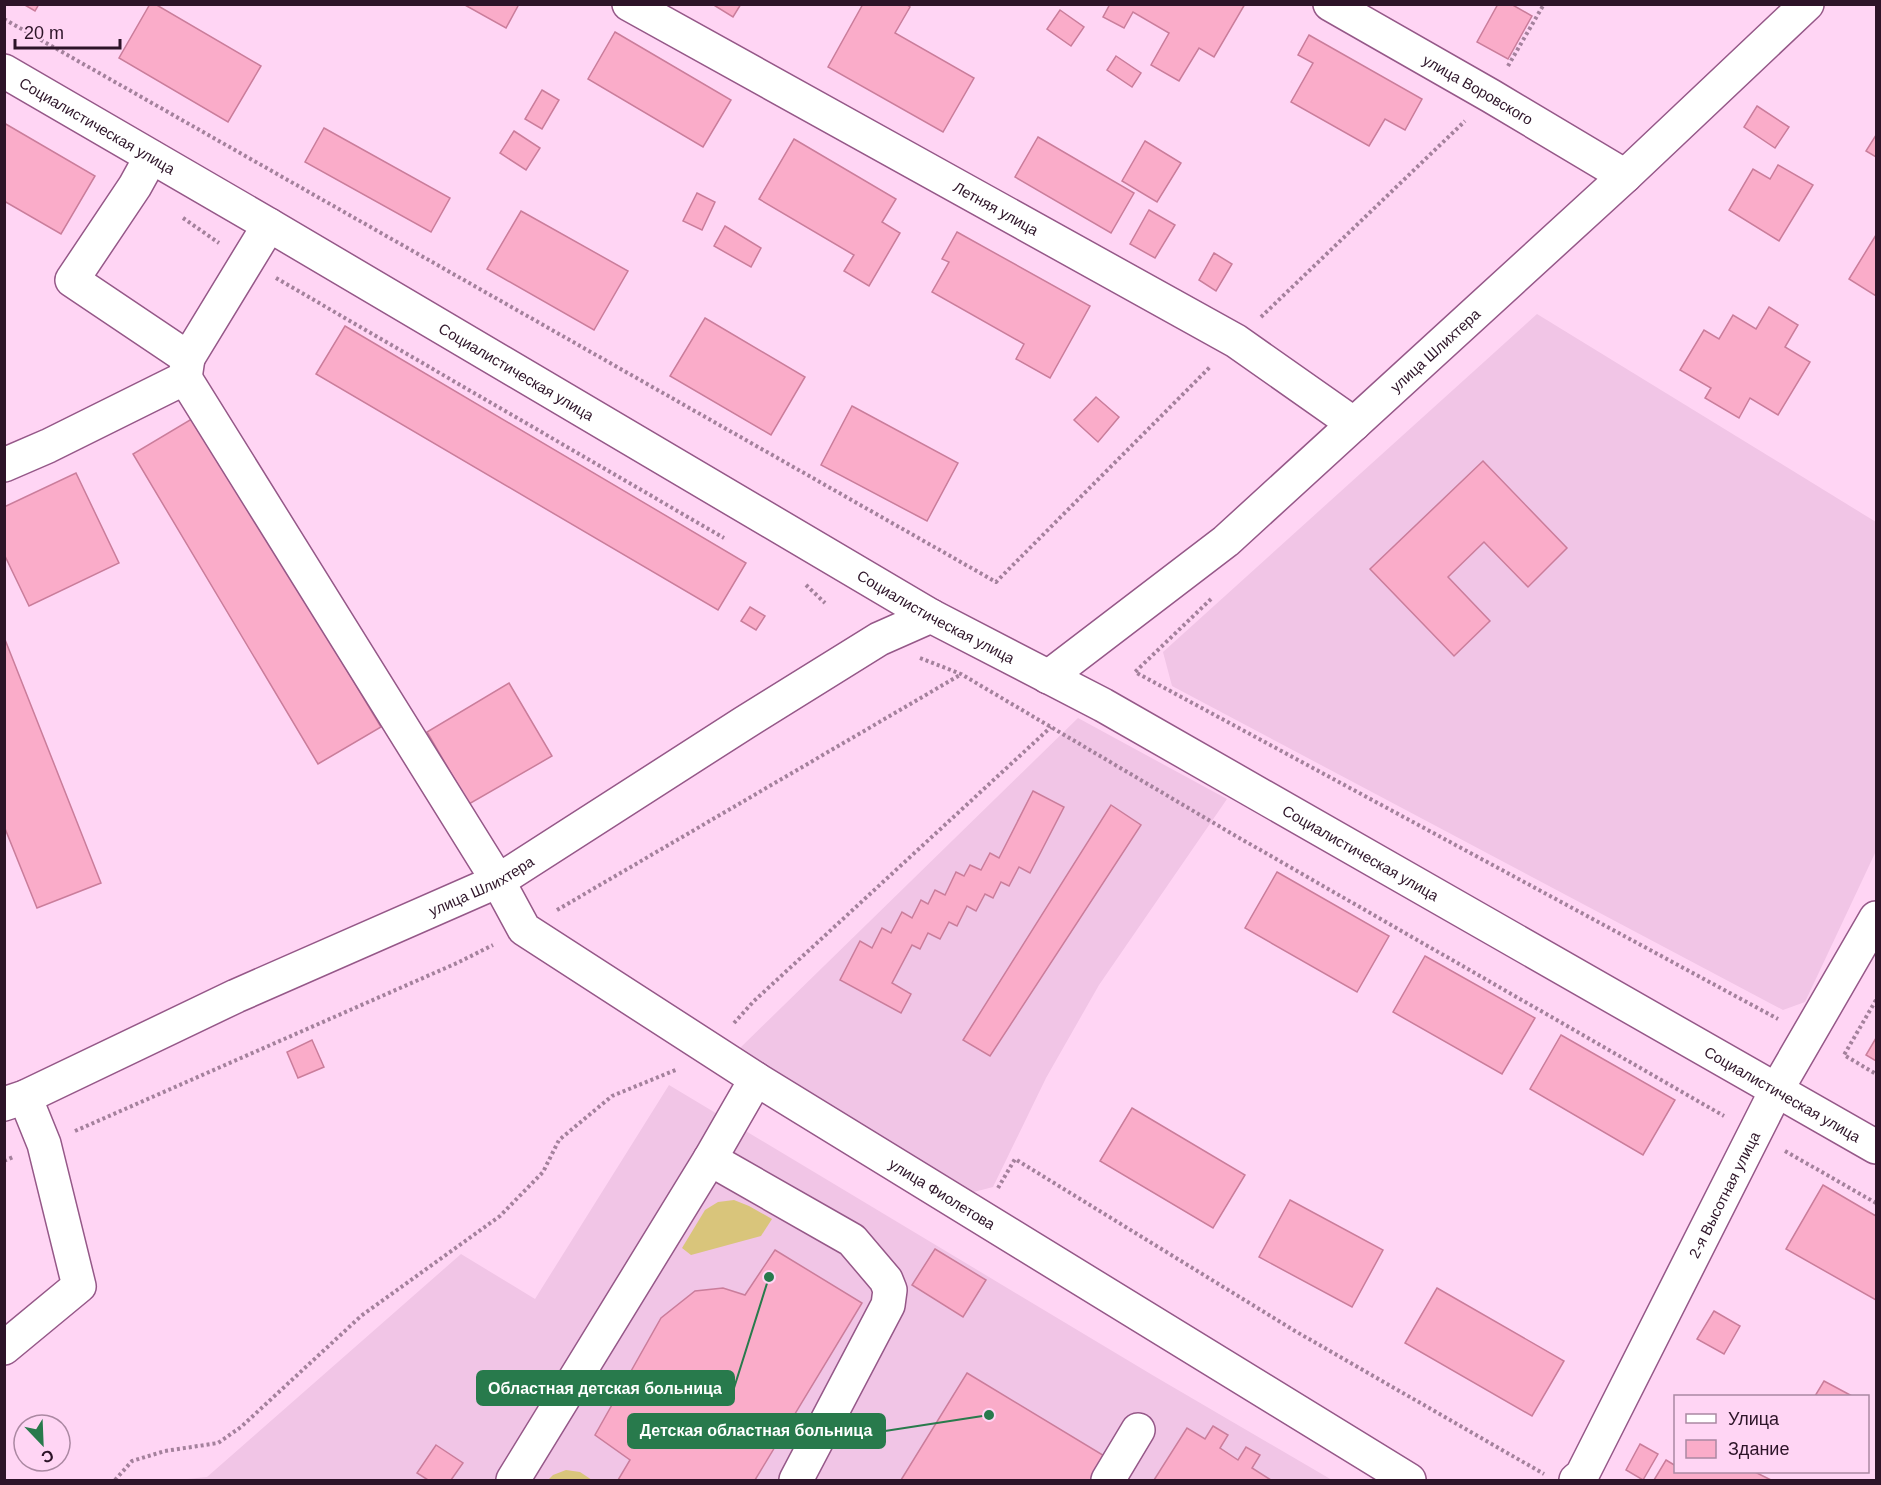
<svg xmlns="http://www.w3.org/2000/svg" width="1881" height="1485" font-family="Arial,sans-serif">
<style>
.built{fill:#f1c5e6}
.green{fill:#d9c57b}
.building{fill:#faacc9;stroke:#ca7d9b;stroke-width:1.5}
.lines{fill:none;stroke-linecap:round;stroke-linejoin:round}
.minor-casing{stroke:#955888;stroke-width:36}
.path{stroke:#a4819c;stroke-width:4;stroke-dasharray:3 3;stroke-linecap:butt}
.minor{stroke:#fff;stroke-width:33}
.labels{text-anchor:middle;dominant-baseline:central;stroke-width:4.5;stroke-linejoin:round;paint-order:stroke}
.street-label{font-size:15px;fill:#2d1428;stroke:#ffd5f4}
.leader{fill:none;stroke:#287a4c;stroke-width:2}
.callout-dot{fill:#287a4c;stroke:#ffd5f4;stroke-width:2}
.callout{fill:#287a4c;stroke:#287a4c;stroke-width:2}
.callout-label{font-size:16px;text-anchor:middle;font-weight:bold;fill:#fff}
</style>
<rect width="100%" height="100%" fill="#ffd5f4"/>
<g class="built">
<polygon points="1537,314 1876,522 1876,851 1805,1002 1783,1010 1172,686 1163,652"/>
<polygon points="1078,718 1227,799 1099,985 1046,1078 993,1187 970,1193 739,1049"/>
<polygon points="669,1085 1154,1376 1332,1480 177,1480 207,1477 461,1254 535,1299"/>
</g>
<g class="green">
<polygon points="734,1200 749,1206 772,1219 761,1236 691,1255 682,1248 705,1210 718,1202"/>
<polygon points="566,1470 580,1472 592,1480 548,1480 553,1475"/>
</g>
<g class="building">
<polygon points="23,4 39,4 35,11"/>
<polygon points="150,4 155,4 261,66 228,122 119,58"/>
<polygon points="463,4 519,4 506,28"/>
<polygon points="712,4 741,4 733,17"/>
<polygon points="863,4 906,4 910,7 895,33 974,78 943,132 828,67"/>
<polygon points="1110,4 1245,4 1214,57 1199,48 1179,81 1151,65 1169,33 1133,12 1124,28 1103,17"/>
<polygon points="1498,4 1511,4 1532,16 1508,59 1477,42"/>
<polygon points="1060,10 1084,27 1071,46 1047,29"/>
<polygon points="615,32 731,100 703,147 588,79"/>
<polygon points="1309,35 1422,99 1405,130 1385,119 1369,146 1291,102 1313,63 1298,55"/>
<polygon points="1116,56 1141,73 1132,87 1107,70"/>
<polygon points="542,90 559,100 542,129 525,119"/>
<polygon points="1757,106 1789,127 1775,148 1744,127"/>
<polygon points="4,123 95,176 61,234 4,201"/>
<polygon points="324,128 450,198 431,232 305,162"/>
<polygon points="514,131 540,148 526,170 500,153"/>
<polygon points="1876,135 1876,157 1866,151"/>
<polygon points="1038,137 1134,193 1111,233 1015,177"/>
<polygon points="794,139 896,199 882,222 900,233 869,286 844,271 854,255 759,199"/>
<polygon points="1145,141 1181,163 1157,202 1122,181"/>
<polygon points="1778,165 1813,185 1779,241 1729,210 1753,169 1770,179"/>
<polygon points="697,193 715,202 702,230 683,221"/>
<polygon points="1149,210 1175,225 1155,258 1130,244"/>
<polygon points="521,211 628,271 594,330 487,269"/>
<polygon points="725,226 761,248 751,267 714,246"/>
<polygon points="957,232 1090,306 1050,378 1016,359 1024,344 932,292 949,262 942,259"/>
<polygon points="1876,235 1876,296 1849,279"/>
<polygon points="1214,253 1232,264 1216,291 1199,280"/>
<polygon points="1769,307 1798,325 1785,347 1810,362 1778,415 1750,398 1739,418 1705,398 1711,388 1680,370 1704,330 1719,339 1733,315 1756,329"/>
<polygon points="705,318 805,377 771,435 670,376"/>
<polygon points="345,326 746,563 718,610 316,374"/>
<polygon points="1096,397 1119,417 1098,442 1074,420"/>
<polygon points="852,406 958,463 927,521 821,465"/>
<polygon points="195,417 381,727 318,764 133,454"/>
<polygon points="1483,461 1567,548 1528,587 1484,542 1448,577 1490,621 1454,656 1370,569"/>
<polygon points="76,473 119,563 29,606 4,554 4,507"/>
<polygon points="750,607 765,616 756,630 741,621"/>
<polygon points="4,637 101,883 37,908 4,826"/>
<polygon points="509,683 552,756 469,804 427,732"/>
<polygon points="1033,791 1064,807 1030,873 1019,867 1009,886 1001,882 993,898 985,894 976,911 967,906 957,926 949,922 940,939 928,933 920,949 912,945 892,983 911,994 901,1013 840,980 860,941 872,948 882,928 891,933 902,912 912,918 921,900 928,904 935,890 945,895 956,872 964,876 970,865 981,870 990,853 999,858"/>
<polygon points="1111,805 1141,825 990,1056 963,1040"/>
<polygon points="1277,872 1389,936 1357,992 1245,928"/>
<polygon points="1425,956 1535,1018 1502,1074 1393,1012"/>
<polygon points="1561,1035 1675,1100 1643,1155 1530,1089"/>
<polygon points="1876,1038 1876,1061 1866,1055"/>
<polygon points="312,1040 324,1067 298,1078 287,1052"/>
<polygon points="1132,1108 1245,1175 1213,1228 1100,1161"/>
<polygon points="1823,1185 1876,1216 1876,1300 1786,1249"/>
<polygon points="1290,1200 1383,1250 1352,1307 1259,1257"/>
<polygon points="935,1249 986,1280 963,1317 912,1285"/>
<polygon points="775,1250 862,1303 755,1480 618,1480 630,1460 595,1435 661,1318 695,1291 723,1288 745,1295"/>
<polygon points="1437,1288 1564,1361 1532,1416 1405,1343"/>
<polygon points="1714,1311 1740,1326 1724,1354 1697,1339"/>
<polygon points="967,1373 1106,1457 1092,1480 901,1480"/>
<polygon points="1824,1381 1852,1396 1815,1396"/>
<polygon points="1213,1426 1228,1435 1220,1448 1238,1460 1246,1447 1260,1455 1252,1468 1271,1480 1154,1480 1187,1428 1205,1439"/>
<polygon points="1640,1444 1658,1454 1643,1480 1626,1470"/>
<polygon points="436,1445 463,1463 451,1480 428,1480 417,1473"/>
<polygon points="1666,1460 1676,1466 1676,1472 1755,1472 1771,1480 1654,1480"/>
</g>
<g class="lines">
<g class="minor-casing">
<g id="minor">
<path id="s1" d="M629,4L1236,341L1354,424"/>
<path id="s2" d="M1330,4L1491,96L1625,176"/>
<path id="s3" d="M4,71L269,225L931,616L1103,705L1876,1147"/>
<polyline points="188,358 269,225"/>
<path id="s4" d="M185,378L498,881L524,929L756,1079L1409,1480"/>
<polyline points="4,465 48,446 185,378 188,358 72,280 135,186 151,157"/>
<path id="s5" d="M1048,677L1226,541L1625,176L1807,4"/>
<polyline points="756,1079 710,1159 852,1240 886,1280 890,1290 888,1305 796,1480"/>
<path id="s6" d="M4,1104L25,1097L236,996L498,881L744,723L879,639L931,616"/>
<polyline points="4,1348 79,1286 44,1144 25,1097"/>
<polyline points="513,1480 710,1159"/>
<polyline points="1108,1480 1138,1430"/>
<path id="s7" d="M1576,1480L1582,1475L1777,1089L1876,918"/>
</g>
</g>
<g class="path">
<polyline points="4,19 996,582 1210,367"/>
<polyline points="1508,66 1544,4"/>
<polyline points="183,218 219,243"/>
<polyline points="276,278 724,538"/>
<polyline points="1261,317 1465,121"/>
<polyline points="806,585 825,603"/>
<polyline points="1211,599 1135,672 1778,1019"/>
<polyline points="920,658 961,674 1229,832 1724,1116"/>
<polyline points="557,910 960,675"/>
<polyline points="1876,1000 1844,1055 1876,1074"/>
<polyline points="734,1023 754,1001 1051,727"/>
<polyline points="75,1131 457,963 493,945"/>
<polyline points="1785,1151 1876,1203"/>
<polyline points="4,1161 13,1157"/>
<polyline points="998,1188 1015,1159 1295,1331 1544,1474"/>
<polyline points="115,1480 132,1461 165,1451 218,1443 241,1427 361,1316 500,1216 543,1172 559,1140 612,1096 678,1069"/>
</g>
<use href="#minor" class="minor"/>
</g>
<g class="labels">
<g class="street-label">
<text stroke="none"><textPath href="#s2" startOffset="171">улица Воровского</textPath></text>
<text stroke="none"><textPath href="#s3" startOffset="108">Социалистическая улица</textPath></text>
<text stroke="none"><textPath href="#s1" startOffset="420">Летняя улица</textPath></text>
<text stroke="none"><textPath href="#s5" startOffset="507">улица Шлихтера</textPath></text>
<text stroke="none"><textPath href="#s3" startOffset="594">Социалистическая улица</textPath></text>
<text stroke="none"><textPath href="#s3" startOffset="1080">Социалистическая улица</textPath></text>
<text stroke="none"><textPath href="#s3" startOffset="1566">Социалистическая улица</textPath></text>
<text stroke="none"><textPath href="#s6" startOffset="525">улица Шлихтера</textPath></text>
<text stroke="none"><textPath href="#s3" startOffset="2052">Социалистическая улица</textPath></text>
<text stroke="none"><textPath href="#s4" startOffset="1142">улица Фиолетова</textPath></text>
<text stroke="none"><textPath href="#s7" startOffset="322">2-я Высотная улица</textPath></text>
</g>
</g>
<path class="leader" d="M769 1277L734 1388M989 1415L885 1431"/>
<g class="callout-dot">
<circle cx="769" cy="1277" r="6"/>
<circle cx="989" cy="1415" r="6"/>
</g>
<g class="callout">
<rect x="477" y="1371" width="257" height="34" rx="6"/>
<rect x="628" y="1414" width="257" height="34" rx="6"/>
</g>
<g class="callout-label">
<text x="605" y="1394">Областная детская больница</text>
<text x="756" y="1436">Детская областная больница</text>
</g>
<rect width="1881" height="1485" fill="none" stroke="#2d1428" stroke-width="12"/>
<rect x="1674" y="1395" width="195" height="78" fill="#ffd5f4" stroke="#ab88a2" stroke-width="1.5"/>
<rect x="1686" y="1414" width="30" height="9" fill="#ffffff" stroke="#ab88a2" stroke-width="1.5"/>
<text x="1728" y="1425" font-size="18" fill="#2d1428">Улица</text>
<rect x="1686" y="1440" width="30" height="18" fill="#faacc9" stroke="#ab88a2" stroke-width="1.5"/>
<text x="1728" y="1455" font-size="18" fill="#2d1428">Здание</text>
<g transform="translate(42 1443) rotate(157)"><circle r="28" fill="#ffd5f4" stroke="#ab88a2" stroke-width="1.5"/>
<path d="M0-4.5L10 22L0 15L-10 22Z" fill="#287a4c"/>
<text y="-9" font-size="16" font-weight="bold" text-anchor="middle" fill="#2d1428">С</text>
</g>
<path d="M15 39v9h105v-9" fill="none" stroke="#2d1428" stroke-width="3"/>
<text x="24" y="39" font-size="18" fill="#2d1428" stroke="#ffd5f4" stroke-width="4.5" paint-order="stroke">20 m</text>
</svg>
